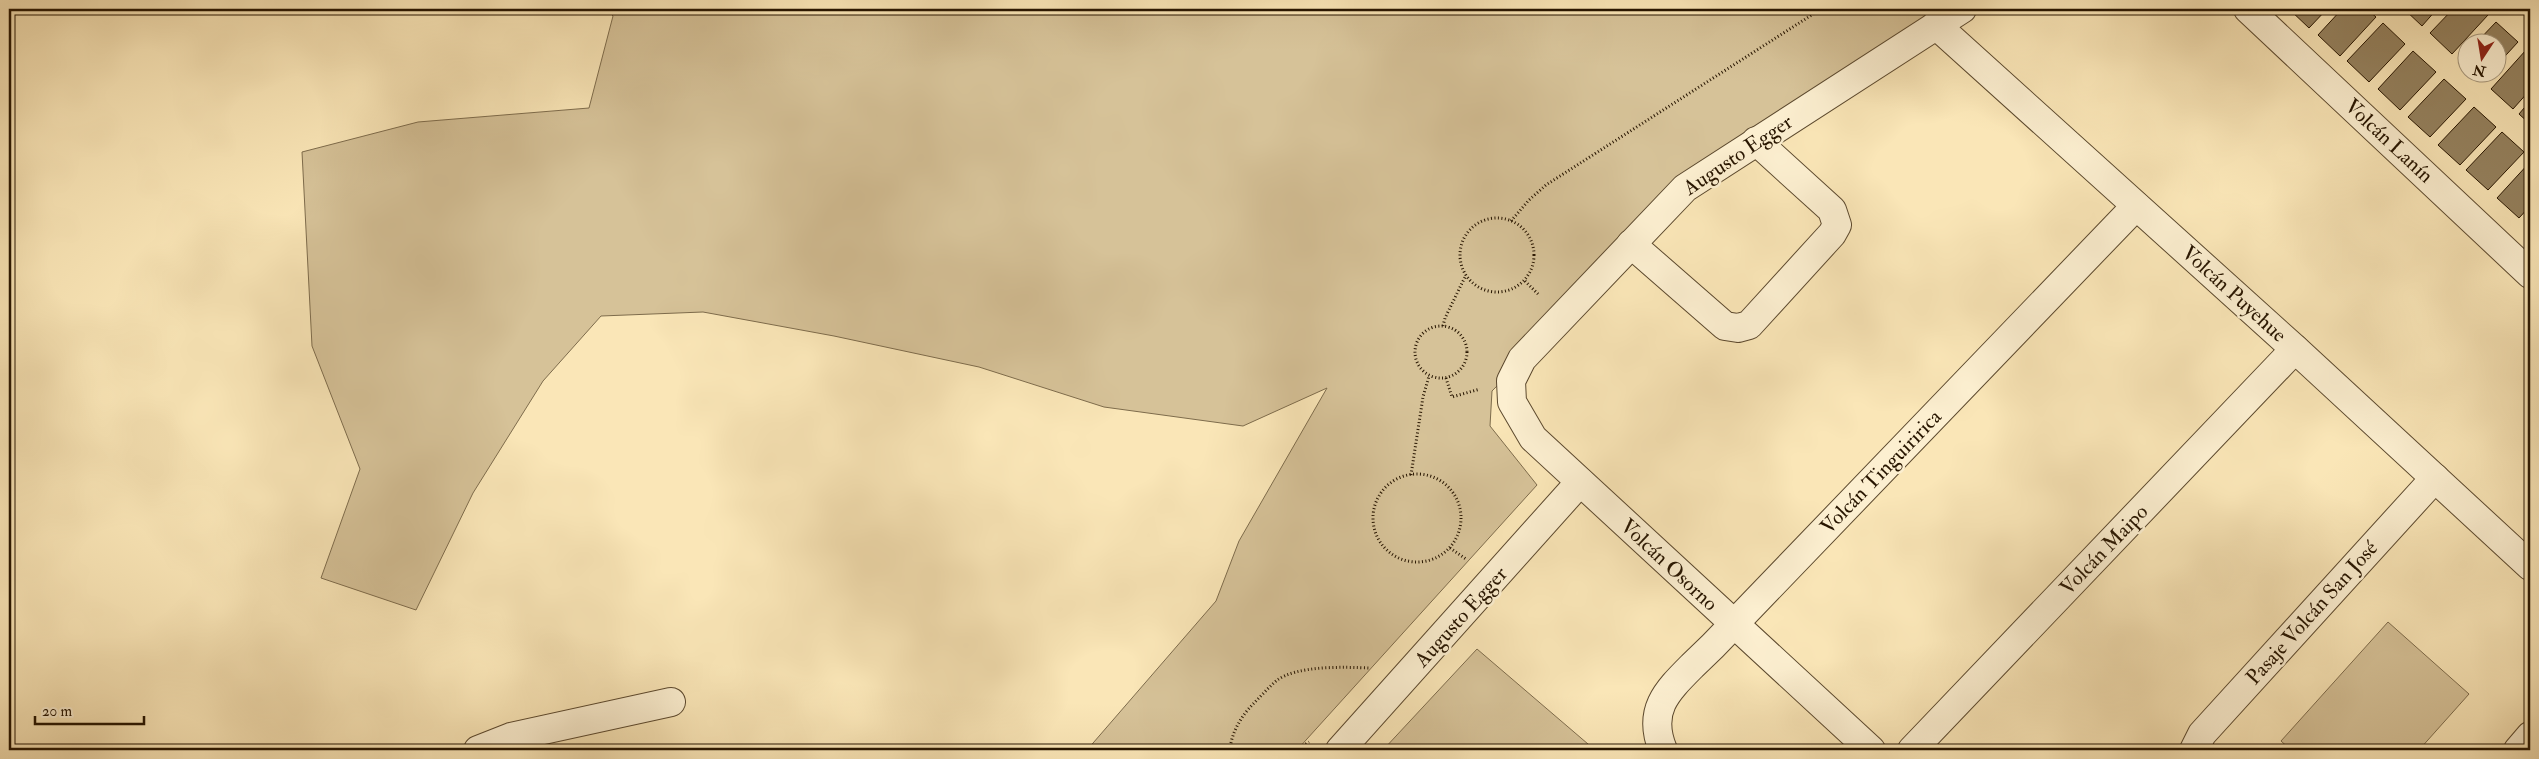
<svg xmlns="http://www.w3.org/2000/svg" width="2539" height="759" font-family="'IM FELL Double Pica',serif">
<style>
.green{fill:#d6c298;stroke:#7e6c4c}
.building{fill:#95825f;stroke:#271500}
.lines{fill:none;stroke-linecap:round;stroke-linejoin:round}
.minor-casing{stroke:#5c492e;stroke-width:30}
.path{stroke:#271500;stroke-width:3;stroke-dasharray:1 2.5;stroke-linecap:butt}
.minor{stroke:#fcefd0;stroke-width:28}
.labels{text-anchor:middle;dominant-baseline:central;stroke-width:5;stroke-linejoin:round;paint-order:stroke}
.street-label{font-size:21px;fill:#271500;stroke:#fcefd0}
</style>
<rect width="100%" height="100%" fill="#fae6b7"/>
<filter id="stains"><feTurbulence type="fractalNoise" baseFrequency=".004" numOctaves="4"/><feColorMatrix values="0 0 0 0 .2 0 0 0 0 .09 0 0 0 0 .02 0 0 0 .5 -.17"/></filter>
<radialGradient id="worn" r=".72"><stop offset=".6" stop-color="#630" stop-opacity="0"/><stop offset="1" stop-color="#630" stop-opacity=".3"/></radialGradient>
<g class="green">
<polygon points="607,9 1939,9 1670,211 1492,391 1490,426 1537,485 1297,750 1087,750 1216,601 1239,541 1327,388 1243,426 1104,407 979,367 834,336 703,312 601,316 543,381 473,493 416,610 321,578 360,469 312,346 302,152 418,122 589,108 613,16"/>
<polygon points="2388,622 2469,694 2419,750 2291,750 2281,741"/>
<polygon points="1477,649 1595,750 1383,750"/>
</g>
<g class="building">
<polygon points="2289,9 2327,9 2309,28"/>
<polygon points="2342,9 2367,9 2376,17 2340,56 2318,35"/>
<polygon points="2404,9 2437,9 2422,26"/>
<polygon points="2453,9 2481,9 2488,15 2452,54 2430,33"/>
<polygon points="2496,22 2518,42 2496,66 2496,42 2477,42"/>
<polygon points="2383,23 2405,44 2369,82 2347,61"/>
<polygon points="2526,50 2530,54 2530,90 2513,109 2491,89"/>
<polygon points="2413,51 2436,72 2400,110 2378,89"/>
<polygon points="2466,54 2466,67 2460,61"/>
<polygon points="2473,72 2491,72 2483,81"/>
<polygon points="2444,79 2466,99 2430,137 2408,117"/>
<polygon points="2530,101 2530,124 2519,114"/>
<polygon points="2474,107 2496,127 2460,165 2438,145"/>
<polygon points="2502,132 2524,152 2488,190 2466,170"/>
<polygon points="2530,162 2530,206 2519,218 2497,198"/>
</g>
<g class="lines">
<g class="minor-casing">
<g id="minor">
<polyline points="2248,9 2530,274"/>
<polyline points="1936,25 2295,349 2530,566"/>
<polyline points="1631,244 1725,326 1738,328 1749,325 1832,234 1837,225 1832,210 1756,141"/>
<polyline points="478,750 511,737 671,702"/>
<polyline points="1340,750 1580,482"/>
<path d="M1663,750C1647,711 1666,692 1692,666C1706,653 1720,639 1733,625L2136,206"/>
<polyline points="1871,750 1533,438 1512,402 1511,381 1522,359 1685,188 1962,9"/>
<polyline points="1912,750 2295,349"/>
<polyline points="2194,750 2202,734 2435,478"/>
<polyline points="2518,750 2530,736"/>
</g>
</g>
<g class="path">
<circle cx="1497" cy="255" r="37"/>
<polyline points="1511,221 1529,200 1546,185 1821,9"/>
<polyline points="1525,281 1538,294"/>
<circle cx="1441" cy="352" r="26"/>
<polyline points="1443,326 1445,318 1466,275"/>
<polyline points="1446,378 1452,397 1480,389"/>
<circle cx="1417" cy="518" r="44"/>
<polyline points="1411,475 1423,397 1429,376"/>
<polyline points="1450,548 1466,559"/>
<path d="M1230,750C1231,733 1242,715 1254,703C1261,696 1268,688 1276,681C1296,665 1345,667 1370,668"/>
<polyline points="1297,750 1309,742"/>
</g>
<use href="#minor" class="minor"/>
</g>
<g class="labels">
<g class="street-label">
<text transform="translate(2389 141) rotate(43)">Volcán Lanín</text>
<text transform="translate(1738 155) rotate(-34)">Augusto Egger</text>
<text transform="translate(2234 294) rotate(42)">Volcán Puyehue</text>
<text transform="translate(1881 472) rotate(-46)">Volcán Tinguiririca</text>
<text transform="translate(2104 550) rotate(-46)">Volcán Maipo</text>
<text transform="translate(1669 565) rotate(43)">Volcán Osorno</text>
<text transform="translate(2312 613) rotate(-48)">Pasaje Volcán San José</text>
<text transform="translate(1461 617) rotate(-48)">Augusto Egger</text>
</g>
</g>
<rect width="2539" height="759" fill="none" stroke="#fae6b7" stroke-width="30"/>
<rect x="10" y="10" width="2519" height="739" fill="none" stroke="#271500" stroke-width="2.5"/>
<rect x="15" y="15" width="2509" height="729" fill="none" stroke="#271500"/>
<g transform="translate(2482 58) rotate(192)"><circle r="24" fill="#fcefd0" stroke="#a7987d"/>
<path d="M0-4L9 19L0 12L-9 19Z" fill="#8f2418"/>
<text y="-8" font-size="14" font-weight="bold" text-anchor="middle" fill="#271500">N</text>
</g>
<path d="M35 716v8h109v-8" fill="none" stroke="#271500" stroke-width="2.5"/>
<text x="42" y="716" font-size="15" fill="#271500" stroke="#fcefd0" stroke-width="4" paint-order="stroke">20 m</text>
<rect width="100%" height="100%" filter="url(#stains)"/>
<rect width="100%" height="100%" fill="url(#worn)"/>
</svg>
